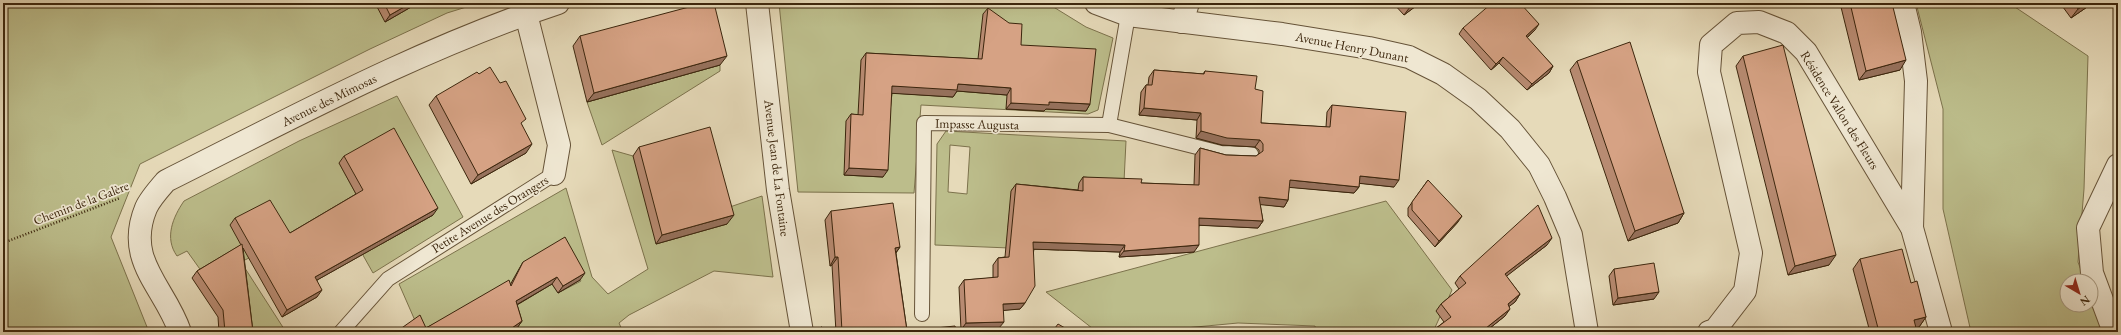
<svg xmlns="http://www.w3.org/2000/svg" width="2121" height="335" font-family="'EB Garamond',serif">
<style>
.green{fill:#bcbd8b;stroke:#7c724c;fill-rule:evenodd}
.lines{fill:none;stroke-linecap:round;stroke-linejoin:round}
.service-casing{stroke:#665338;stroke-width:16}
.minor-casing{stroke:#665338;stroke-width:24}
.tertiary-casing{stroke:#665338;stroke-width:24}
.path{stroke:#3c260d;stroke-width:2.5;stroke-dasharray:1 2;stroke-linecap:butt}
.service{stroke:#efe7d2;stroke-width:14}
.minor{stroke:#efe7d2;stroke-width:22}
.tertiary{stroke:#efe7d2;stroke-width:22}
.wall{fill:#b88b72;stroke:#3c260d}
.shaded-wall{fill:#96715c;stroke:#3c260d}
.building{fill:#d6a284;stroke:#3c260d}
.labels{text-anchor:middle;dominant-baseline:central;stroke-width:3.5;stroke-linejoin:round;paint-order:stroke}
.street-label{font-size:13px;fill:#3c260d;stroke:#efe7d2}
</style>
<rect width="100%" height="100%" fill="#e6dab9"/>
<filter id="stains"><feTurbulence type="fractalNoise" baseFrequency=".005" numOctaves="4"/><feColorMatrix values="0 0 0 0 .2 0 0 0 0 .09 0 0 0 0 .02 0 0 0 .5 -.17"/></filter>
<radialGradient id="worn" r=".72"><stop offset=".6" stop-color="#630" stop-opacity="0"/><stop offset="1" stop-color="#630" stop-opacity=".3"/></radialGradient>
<g class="green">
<polygon points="3,3 476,3 476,4 447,13 370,49 140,164 111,237 149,332 3,332"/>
<polygon points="779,3 813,3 814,5 817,3 1047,3 1086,27 1113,38 1098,110 1088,114 921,105 914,193 798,192"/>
<polygon points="1916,3 2009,3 2088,56 2084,189 2078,262 2085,281 2067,281 2067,305 2091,305 2091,298 2104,332 1971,332 1943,209 1943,109"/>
<polygon points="720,65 720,71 602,145 587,102"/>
<path d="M397,96L463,217L373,273L337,209L290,237L241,262L286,332H220L221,302L248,285L229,256L202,272L187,251L177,256C164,238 173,217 184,201L299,141ZM339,163L433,215L383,243Z"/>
<path d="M946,131L1126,141L1121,243L1061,223L1059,250L935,245L937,144ZM950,145L970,147L967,194L948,192ZM1012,189L1027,190L1008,227Z"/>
<path d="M612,150L633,156L724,209L762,196L773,277L714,271L629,315L619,323L623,332H519L518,330L511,332L518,328L504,287L420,332L399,284L566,188L592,277L608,294L648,269ZM560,245L581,281L558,293L552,284Z"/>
<polygon points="1386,201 1452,290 1433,332 1316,332 1315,326 1238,323 1143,332 1097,332 1046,292"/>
</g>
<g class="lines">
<g class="service-casing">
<g id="service">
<polyline points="1109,125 1221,153 1251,154"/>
<polyline points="922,314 924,123 1109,125 1128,15"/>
<polyline points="341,332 388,279 554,174"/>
</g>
</g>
<g class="minor-casing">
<g id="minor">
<polyline points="757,3 778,190 802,332"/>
<polyline points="1903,3 1910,32 1916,81 1912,228"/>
<polyline points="526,14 559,145 554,174"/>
<path d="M180,332C165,287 124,261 146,208C150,199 159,189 166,181C294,117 421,48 558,3"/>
<polyline points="1709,332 1715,330 1745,291 1751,253 1709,72 1711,45 1737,23 1759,22 1787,33 1806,52 1912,228 1941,332"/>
<polyline points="2114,332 2092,273 2088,228 2118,165"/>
</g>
</g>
<g class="tertiary-casing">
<g id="tertiary">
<polyline points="1096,3 1128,15 1282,34 1369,48 1409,57 1443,74 1478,99 1510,129 1539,165 1555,197 1571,235 1587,332"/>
<polyline points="1182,22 1188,3"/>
</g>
</g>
<polyline class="path" points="3,243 120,198"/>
<use href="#service" class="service"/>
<use href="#minor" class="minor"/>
<use href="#tertiary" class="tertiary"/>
</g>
<g class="wall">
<polygon points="375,3 418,3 385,22"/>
<polygon points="1393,3 1420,3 1404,15"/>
<polygon points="1840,3 1892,3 1900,70 1859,80"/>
<polygon points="2060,3 2093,3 2071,18"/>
<polygon points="988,8 1021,45 1090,104 1086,111 1046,109 1044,111 1006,109 1007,95 957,91 953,97 892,93 883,177 844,175 846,121 851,114 858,115 861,60 866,53 978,59 983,14"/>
<polygon points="1463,28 1535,30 1527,38 1553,66 1549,73 1527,90 1499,63 1491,70 1459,34"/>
<polygon points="580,36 720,65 587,102 573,46"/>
<polygon points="1743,56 1829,265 1788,275 1736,66"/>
<polygon points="1577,61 1684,213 1678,223 1628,241 1570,70"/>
<polygon points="1154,70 1203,74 1205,71 1255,89 1261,123 1326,127 1327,112 1332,105 1394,187 1359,183 1359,187 1354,193 1289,187 1288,200 1284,207 1260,204 1263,221 1258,228 1199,225 1194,252 1119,257 1120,252 1034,249 1025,303 1020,309 1003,310 999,328 961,330 959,287 964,280 993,278 993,265 998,258 1005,257 1011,191 1016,184 1078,190 1079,183 1083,177 1141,183 1194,185 1195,155 1200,148 1226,155 1256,156 1259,154 1259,150 1255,147 1222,145 1196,138 1197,120 1139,115 1141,92 1146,85 1148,85 1149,77"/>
<polygon points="436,96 522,125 526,153 471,184 429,105"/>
<polygon points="639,147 727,224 656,244 633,156"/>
<polygon points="344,156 433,215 317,280 317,297 282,317 243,248 253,332 219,332 218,317 192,278 197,271 241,245 230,225 235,218 290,233 356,194 339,163"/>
<polygon points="1428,180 1458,222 1435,247 1408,216 1408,208"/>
<polygon points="831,211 900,247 896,253 907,331 957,332 836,332 832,265 830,266 825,220"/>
<polygon points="1547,245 1506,276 1520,294 1515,302 1509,306 1505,316 1485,332 1431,332 1444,322 1436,311 1441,304 1459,289 1455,283 1460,276"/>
<polygon points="1860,259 1911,283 1926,317 1919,327 1916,327 1917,332 1870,332 1853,269"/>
<polygon points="523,262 580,280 558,293 552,284 517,305 522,321 517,328 426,328 510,285 519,269"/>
<polygon points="1614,269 1654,299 1613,305 1609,276"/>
<polygon points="821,327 833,332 817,332"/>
</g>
<g class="shaded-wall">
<polygon points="411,3 418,3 385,22 390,15"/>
<polygon points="1415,3 1420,3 1404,15 1410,7"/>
<polygon points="2087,3 2093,3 2071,18 2078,9"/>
<polygon points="1539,24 1535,30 1521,43 1526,36"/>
<polygon points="727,56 720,65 587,102 594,93"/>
<polygon points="1503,57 1499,63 1491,70 1496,64"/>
<polygon points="1906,60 1900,70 1859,80 1866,71"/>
<polygon points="1553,66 1549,73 1527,90 1532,84"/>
<polygon points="958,84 1011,88 1007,95 957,91 953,97 887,93 892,86"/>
<polygon points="1049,102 1090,104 1086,111 1046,109 1044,111 1006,109 1011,103"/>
<polygon points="1144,108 1201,113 1197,120 1139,115"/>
<polygon points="1201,131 1260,140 1255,147 1222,145 1196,138"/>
<polygon points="532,144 526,153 471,184 478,175"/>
<polygon points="849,168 888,170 883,177 844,175"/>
<polygon points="1360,176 1399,180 1394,187 1356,183"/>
<polygon points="1290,180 1359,187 1354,193 1285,187"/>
<polygon points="1259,197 1288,200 1284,207 1254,204"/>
<polygon points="438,208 433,215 310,284 315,277"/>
<polygon points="1684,213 1678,223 1628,241 1635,231"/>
<polygon points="734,215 727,224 656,244 662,235"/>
<polygon points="1462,216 1458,222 1435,247 1439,241"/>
<polygon points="1199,218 1263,221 1258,228 1194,225"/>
<polygon points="1552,238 1547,245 1499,282 1505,274"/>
<polygon points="1033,242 1125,245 1120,252 1028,249"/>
<polygon points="1199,245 1194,252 1119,257 1124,251"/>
<polygon points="900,247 894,255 895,248"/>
<polygon points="1836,255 1829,265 1788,275 1795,266"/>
<polygon points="835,257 838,257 832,265 830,266"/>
<polygon points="585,273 580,280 558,293 563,286"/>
<polygon points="557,277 552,284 511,308 516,301"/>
<polygon points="322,290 317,297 282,317 287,310"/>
<polygon points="1659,292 1654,299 1613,305 1618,298"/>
<polygon points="1520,294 1515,302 1502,312 1508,304"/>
<polygon points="1025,303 1020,309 998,311 1003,304"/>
<polygon points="1510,309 1505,316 1485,332 1481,332"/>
<polygon points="1926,317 1919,327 1908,329 1914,320"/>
<polygon points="522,321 517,328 511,332 506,332"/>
<polygon points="1004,322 999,328 961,330 966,323"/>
</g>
<g class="building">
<polygon points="384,3 411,3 390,15"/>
<polygon points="704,3 714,3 727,56 594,93 580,36"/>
<polygon points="1406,3 1415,3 1410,7"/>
<polygon points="1492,3 1520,3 1539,24 1526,36 1553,66 1532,84 1503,57 1496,64 1463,28"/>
<polygon points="1850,3 1892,3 1906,60 1866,71"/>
<polygon points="2074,3 2087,3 2078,9"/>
<polygon points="988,8 1009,23 1022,24 1021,45 1096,49 1090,104 1049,102 1049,105 1011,103 1011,88 958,84 957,90 892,86 888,170 849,168 851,114 863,115 866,53 982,59"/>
<polygon points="1630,42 1684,213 1635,231 1577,61"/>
<polygon points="1783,45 1836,255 1795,266 1743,56"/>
<polygon points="490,67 500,83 506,81 526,119 521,123 532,144 478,175 436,96 477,72 479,74"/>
<polygon points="1154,70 1204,74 1205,71 1257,76 1255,89 1263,91 1261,123 1330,127 1332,105 1406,112 1399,180 1360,176 1359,187 1290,180 1288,200 1259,197 1263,221 1199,218 1199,245 1124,251 1125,245 1033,242 1035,286 1025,303 1003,304 1004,322 966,323 964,280 998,277 998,258 1009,257 1016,184 1083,191 1083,177 1142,179 1141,183 1199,185 1200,148 1226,155 1256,156 1263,151 1263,144 1260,140 1227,138 1201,131 1201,113 1144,108 1146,85 1152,85"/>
<polygon points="710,127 734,215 662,235 639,147"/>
<polygon points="394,128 438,208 315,277 322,290 287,310 235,218 270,200 290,233 363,190 344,156"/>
<polygon points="1428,180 1462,216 1439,241 1412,210 1412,202"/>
<polygon points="893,203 900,247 895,248 907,331 955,326 957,332 842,332 838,257 835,257 831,211"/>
<polygon points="1538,205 1552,238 1505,274 1520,294 1508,304 1510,309 1481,332 1431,332 1451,317 1441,304 1466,283 1460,276"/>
<polygon points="565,237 585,273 563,286 557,277 516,301 522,321 506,332 396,332 420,315 426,328 509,280 511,286 523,262"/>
<polygon points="242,244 253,332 225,332 223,310 197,271"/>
<polygon points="1902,249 1911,283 1917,281 1926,317 1914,320 1917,332 1879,332 1860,259"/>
<polygon points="1654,263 1659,292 1618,298 1614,269"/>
<polygon points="1058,324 1072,332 1052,332"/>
<polygon points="821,327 833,332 821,332"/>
<rect x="669" y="328" width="82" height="4"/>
</g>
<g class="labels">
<g class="street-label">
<text transform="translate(1352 47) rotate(11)">Avenue Henry Dunant</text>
<text transform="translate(329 100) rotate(-26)">Avenue des Mimosas</text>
<text transform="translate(1840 110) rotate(58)">Résidence Vallon des Fleurs</text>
<text transform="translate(977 124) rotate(1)">Impasse Augusta</text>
<text transform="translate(777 168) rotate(83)">Avenue Jean de La Fontaine</text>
<text transform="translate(81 203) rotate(-21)">Chemin de la Galère</text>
<text transform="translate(490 214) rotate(-32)">Petite Avenue des Orangers</text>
</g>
</g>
<rect width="2121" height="335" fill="none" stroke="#e6dab9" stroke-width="16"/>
<rect x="4" y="4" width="2113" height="327" fill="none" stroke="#3c260d" stroke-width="2"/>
<rect x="8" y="8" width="2105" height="319" fill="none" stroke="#3c260d"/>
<g transform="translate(2079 293) rotate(142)"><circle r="19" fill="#efe7d2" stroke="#a79a83"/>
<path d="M0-3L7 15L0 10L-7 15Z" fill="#8f2418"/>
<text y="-6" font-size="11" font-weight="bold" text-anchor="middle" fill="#3c260d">N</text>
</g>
<rect width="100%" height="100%" filter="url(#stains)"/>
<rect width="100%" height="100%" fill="url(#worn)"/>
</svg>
